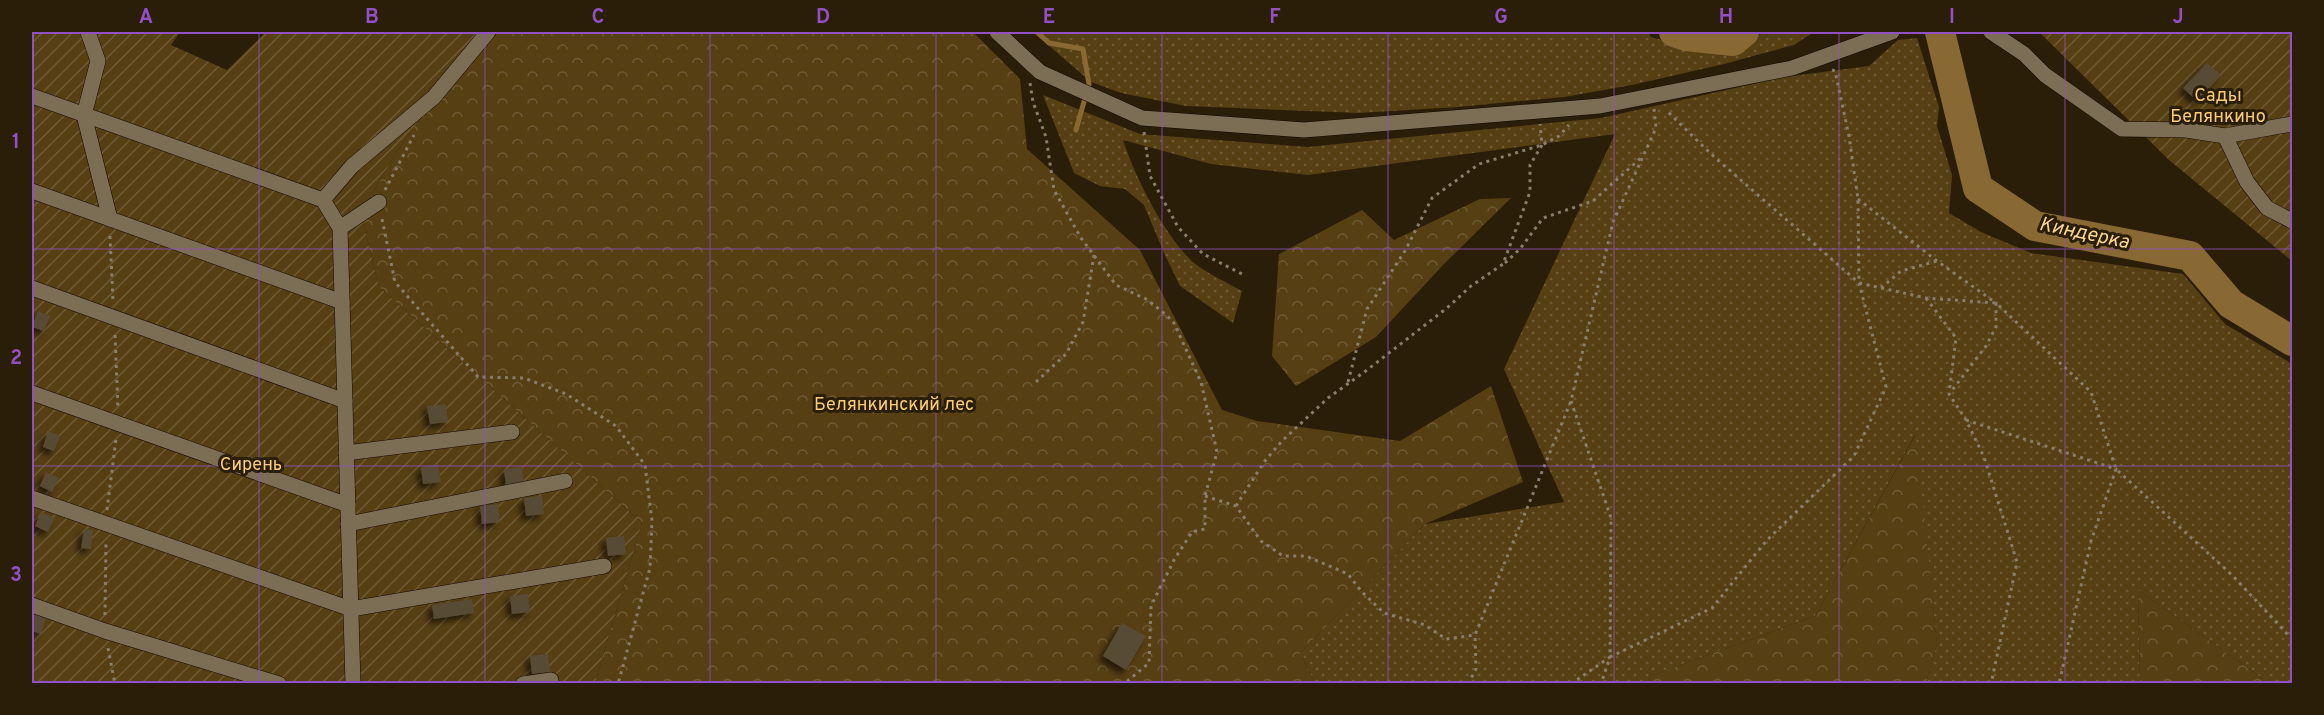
<svg xmlns="http://www.w3.org/2000/svg" width="2324" height="715" font-family="Overpass,sans-serif">
<style>
.grass{fill:url(#grass-dots)}
.forest{fill:url(#forest-crowns)}
.garden{fill:url(#garden-furrows)}
.lines{fill:none;stroke-linecap:round;stroke-linejoin:round}
.stream{stroke:#886933;stroke-width:5}
.river{stroke:#886933;stroke-width:30}
.building{fill:#594b34;filter:url(#shadow)}
.minor-casing{stroke:#130800;stroke-width:16}
.path{stroke:#887e6c;stroke-width:3;stroke-dasharray:3 4.5;stroke-linecap:butt}
.minor{stroke:#7c6d55;stroke-width:15}
.grid{fill:none;stroke:#9150c3;stroke-width:1.5;stroke-opacity:0.55}
.labels{text-anchor:middle;dominant-baseline:central;stroke-width:6;stroke-linejoin:round;paint-order:stroke}
.park-label{font-size:18px;fill:#facb7b;stroke:#2a1e08}
.water-label{font-size:20px;font-style:italic;fill:#f9d496;stroke:#2a1e08}
.neatline{fill:none;stroke:#9150c3;stroke-width:2}
.grid-label{font-size:20px;text-anchor:middle;font-weight:bold;fill:#9150c3}
</style>
<defs>
<pattern id="grass-dots" width="8" height="8" patternUnits="userSpaceOnUse" patternTransform="scale(1.5)"><rect width="8" height="8" fill="#563f13"/><path d="M2 2h.1M6 6h.1" fill="none" stroke="#6e5a34" stroke-width="1.8" stroke-linecap="round"/></pattern>
<pattern id="forest-crowns" width="20" height="18" patternUnits="userSpaceOnUse" patternTransform="scale(1.5)"><rect width="20" height="18" fill="#563f13"/><path d="M2 6a3 3 0 1 1 6 0M12 15a3 3 0 1 1 6 0" fill="none" stroke="#6e5a34"/></pattern>
<pattern id="garden-furrows" width="10" height="10" patternUnits="userSpaceOnUse" patternTransform="scale(1.5)"><rect width="10" height="10" fill="#563f13"/><path d="M-1 1l2-2M0 10L10 0M9 11l2-2" fill="none" stroke="#6e5a34"/></pattern>
<filter id="shadow"><feDropShadow dx="-4.5" dy="4.5" stdDeviation="3" flood-color="#0009"/></filter>
</defs>
<rect width="100%" height="100%" fill="#2a1e08"/>
<g class="grass">
<polygon points="1033,32 1648,32 1651,37 1680,45 1725,50 1766,32 1814,32 1794,45 1724,64 1632,85 1564,97 1458,107 1358,113 1186,106 1121,93 1091,82"/>
<path d="M1917,38L1939,107L1937,126L1952,175L1949,213L1981,232L2031,253L2183,274L2225,324L2292,364V683H2269L2138,590L2140,683H1926L1937,644L1915,435L1815,616L1650,676L1649,683H1315L1300,653L1425,524L1564,502L1504,369L1615,134L1308,175L1211,164L1123,140C1135,177 1165,237 1194,263C1208,274 1226,282 1242,291L1233,323L1180,286L1164,253L1144,205L1125,189L1100,186L1074,173L1043,95L1140,134L1307,147L1601,118L1785,77L1869,66L1898,40Z"/>
</g>
<g class="forest">
<polygon points="480,32 973,32 1020,79 1027,149 1140,250 1222,410 1257,421 1400,441 1491,386 1523,482 1425,524 1300,653 1315,683 595,683 642,523 379,287 361,214 397,151"/>
<polygon points="1661,32 1754,32 1733,47 1684,40"/>
<polygon points="1511,198 1444,264 1376,337 1296,386 1272,356 1279,254 1362,210 1394,240 1480,199"/>
<polygon points="1916,434 1937,644 1926,683 1649,683 1650,676 1815,616"/>
<polygon points="2138,590 2269,683 2140,683"/>
</g>
<g class="garden">
<polygon points="32,32 180,32 171,45 227,70 266,32 480,32 397,151 361,214 379,287 642,523 595,683 32,683"/>
<polygon points="2039,32 2292,32 2292,261 2169,160"/>
</g>
<g class="lines">
<polyline class="stream" points="1037,32 1049,43 1083,49 1089,84 1076,130"/>
<g class="river">
<polyline points="1674,32 1686,36 1733,41 1744,32"/>
<polyline points="1940,32 1978,188 2035,226 2190,256 2231,304 2292,341"/>
</g>
</g>
<g class="building">
<polygon points="2207,63 2221,75 2197,101 2183,88"/>
<polygon points="38,311 50,316 44,331 32,327"/>
<polygon points="446,404 448,422 430,424 427,406"/>
<polygon points="48,431 60,436 54,451 43,447"/>
<polygon points="438,464 441,482 423,484 421,467"/>
<polygon points="522,467 524,485 506,487 504,469"/>
<polygon points="46,472 59,478 52,492 40,486"/>
<polygon points="542,496 544,514 526,516 524,498"/>
<polygon points="498,504 500,522 482,524 480,506"/>
<polygon points="41,512 54,518 48,532 35,526"/>
<polygon points="84,529 93,530 91,549 81,548"/>
<polygon points="624,536 626,554 608,556 606,538"/>
<polygon points="528,594 530,612 512,614 510,596"/>
<polygon points="472,599 474,613 434,619 432,605"/>
<polygon points="34,614 46,618 41,634 32,631"/>
<polygon points="1122,623 1146,636 1126,670 1103,656"/>
<polygon points="548,654 550,672 532,674 530,656"/>
</g>
<g class="lines">
<g class="minor-casing">
<g id="minor">
<polyline points="88,32 98,61 84,115 110,219"/>
<polyline points="997,32 1040,72 1142,118 1304,130 1600,106 1792,68 1892,32"/>
<polyline points="1991,32 2024,54 2045,75 2122,129 2186,130 2225,136 2247,182 2267,208 2292,221"/>
<polyline points="32,96 323,200"/>
<polyline points="2225,136 2292,124"/>
<polyline points="32,191 342,302"/>
<polyline points="340,228 379,202"/>
<polyline points="32,288 345,401"/>
<polyline points="32,393 348,505"/>
<polyline points="346,453 512,432"/>
<polyline points="32,498 351,609 604,566"/>
<polyline points="348,524 565,481"/>
<polyline points="32,605 105,631 279,684"/>
<polyline points="353,684 340,228 323,200 352,166 434,97 488,32"/>
<polyline points="523,684 551,680"/>
</g>
</g>
<g class="path">
<polyline points="1832,70 1835,71 1849,136 1858,199 1859,283 1926,298 1996,303 2091,392 2116,469 2232,575 2292,639"/>
<polyline points="1030,83 1033,102 1046,137 1054,190 1081,238 1116,285 1148,300 1173,321 1201,382 1217,452 1205,496 1205,529 1192,532 1174,560 1151,606 1149,663 1124,684"/>
<polyline points="1144,132 1150,176 1178,227 1203,254 1244,275"/>
<polyline points="385,190 414,135"/>
<polyline points="1858,199 1937,261 1996,303 1996,327 1986,346 1950,393"/>
<polyline points="382,219 395,282 478,377 524,378 566,394 616,426 645,465 652,521 650,568 618,684"/>
<polyline points="110,236 113,301"/>
<polyline points="1505,263 1520,249 1543,218 1593,201 1643,156"/>
<polyline points="1881,288 1901,271 1937,261"/>
<polyline points="1926,298 1956,338 1949,394 1966,420 1984,457 2017,562 1991,684"/>
<polyline points="115,335 118,409"/>
<polyline points="1036,382 1066,354 1083,322 1094,255"/>
<polyline points="1348,382 1367,309 1405,251 1432,198 1479,164 1542,145 1559,136 1569,125"/>
<polyline points="1571,401 1611,518 1610,657 1712,608 1767,540 1854,456 1886,387 1859,283 1711,154 1666,110"/>
<polyline points="1966,420 2116,469 2091,541 2059,684"/>
<polyline points="1205,496 1236,506 1261,541 1283,556 1306,556 1348,574 1361,591 1384,613 1425,625 1446,639 1475,635"/>
<polyline points="1236,506 1264,462 1282,441 1328,398 1367,370 1447,308 1471,286 1503,264 1530,192 1530,165 1542,145 1540,124"/>
<polyline points="107,510 116,439"/>
<polyline points="105,615 106,541"/>
<polyline points="108,648 115,684"/>
<polyline points="1468,684 1476,669 1475,635 1571,401 1613,222 1656,128 1654,109"/>
<polyline points="1571,684 1610,657 1601,684"/>
</g>
<use href="#minor" class="minor"/>
</g>
<path class="grid" d="M259,32V684M485,32V684M710,32V684M936,32V684M1162,32V684M1388,32V684M1614,32V684M1839,32V684M2065,32V684M32,249H2292M32,466H2292"/>
<g class="labels">
<g class="park-label">
<text x="2218" y="96">Сады<tspan x="2218" dy="21">Белянкино</tspan></text>
<text x="894" y="405">Белянкинский лес</text>
<text x="251" y="465">Сирень</text>
</g>
<g class="water-label">
<text transform="translate(2084 234) rotate(12)">Киндерка</text>
</g>
</g>
<rect width="2324" height="715" fill="none" stroke="#2a1e08" stroke-width="66"/>
<rect x="33" y="33" width="2258" height="649" class="neatline"/>
<g class="grid-label">
<text x="146" y="23">A</text>
<text x="372" y="23">B</text>
<text x="598" y="23">C</text>
<text x="823" y="23">D</text>
<text x="1049" y="23">E</text>
<text x="1275" y="23">F</text>
<text x="1501" y="23">G</text>
<text x="1726" y="23">H</text>
<text x="1952" y="23">I</text>
<text x="2178" y="23">J</text>
<text x="16" y="148">1</text>
<text x="16" y="364">2</text>
<text x="16" y="581">3</text>
</g>
</svg>
